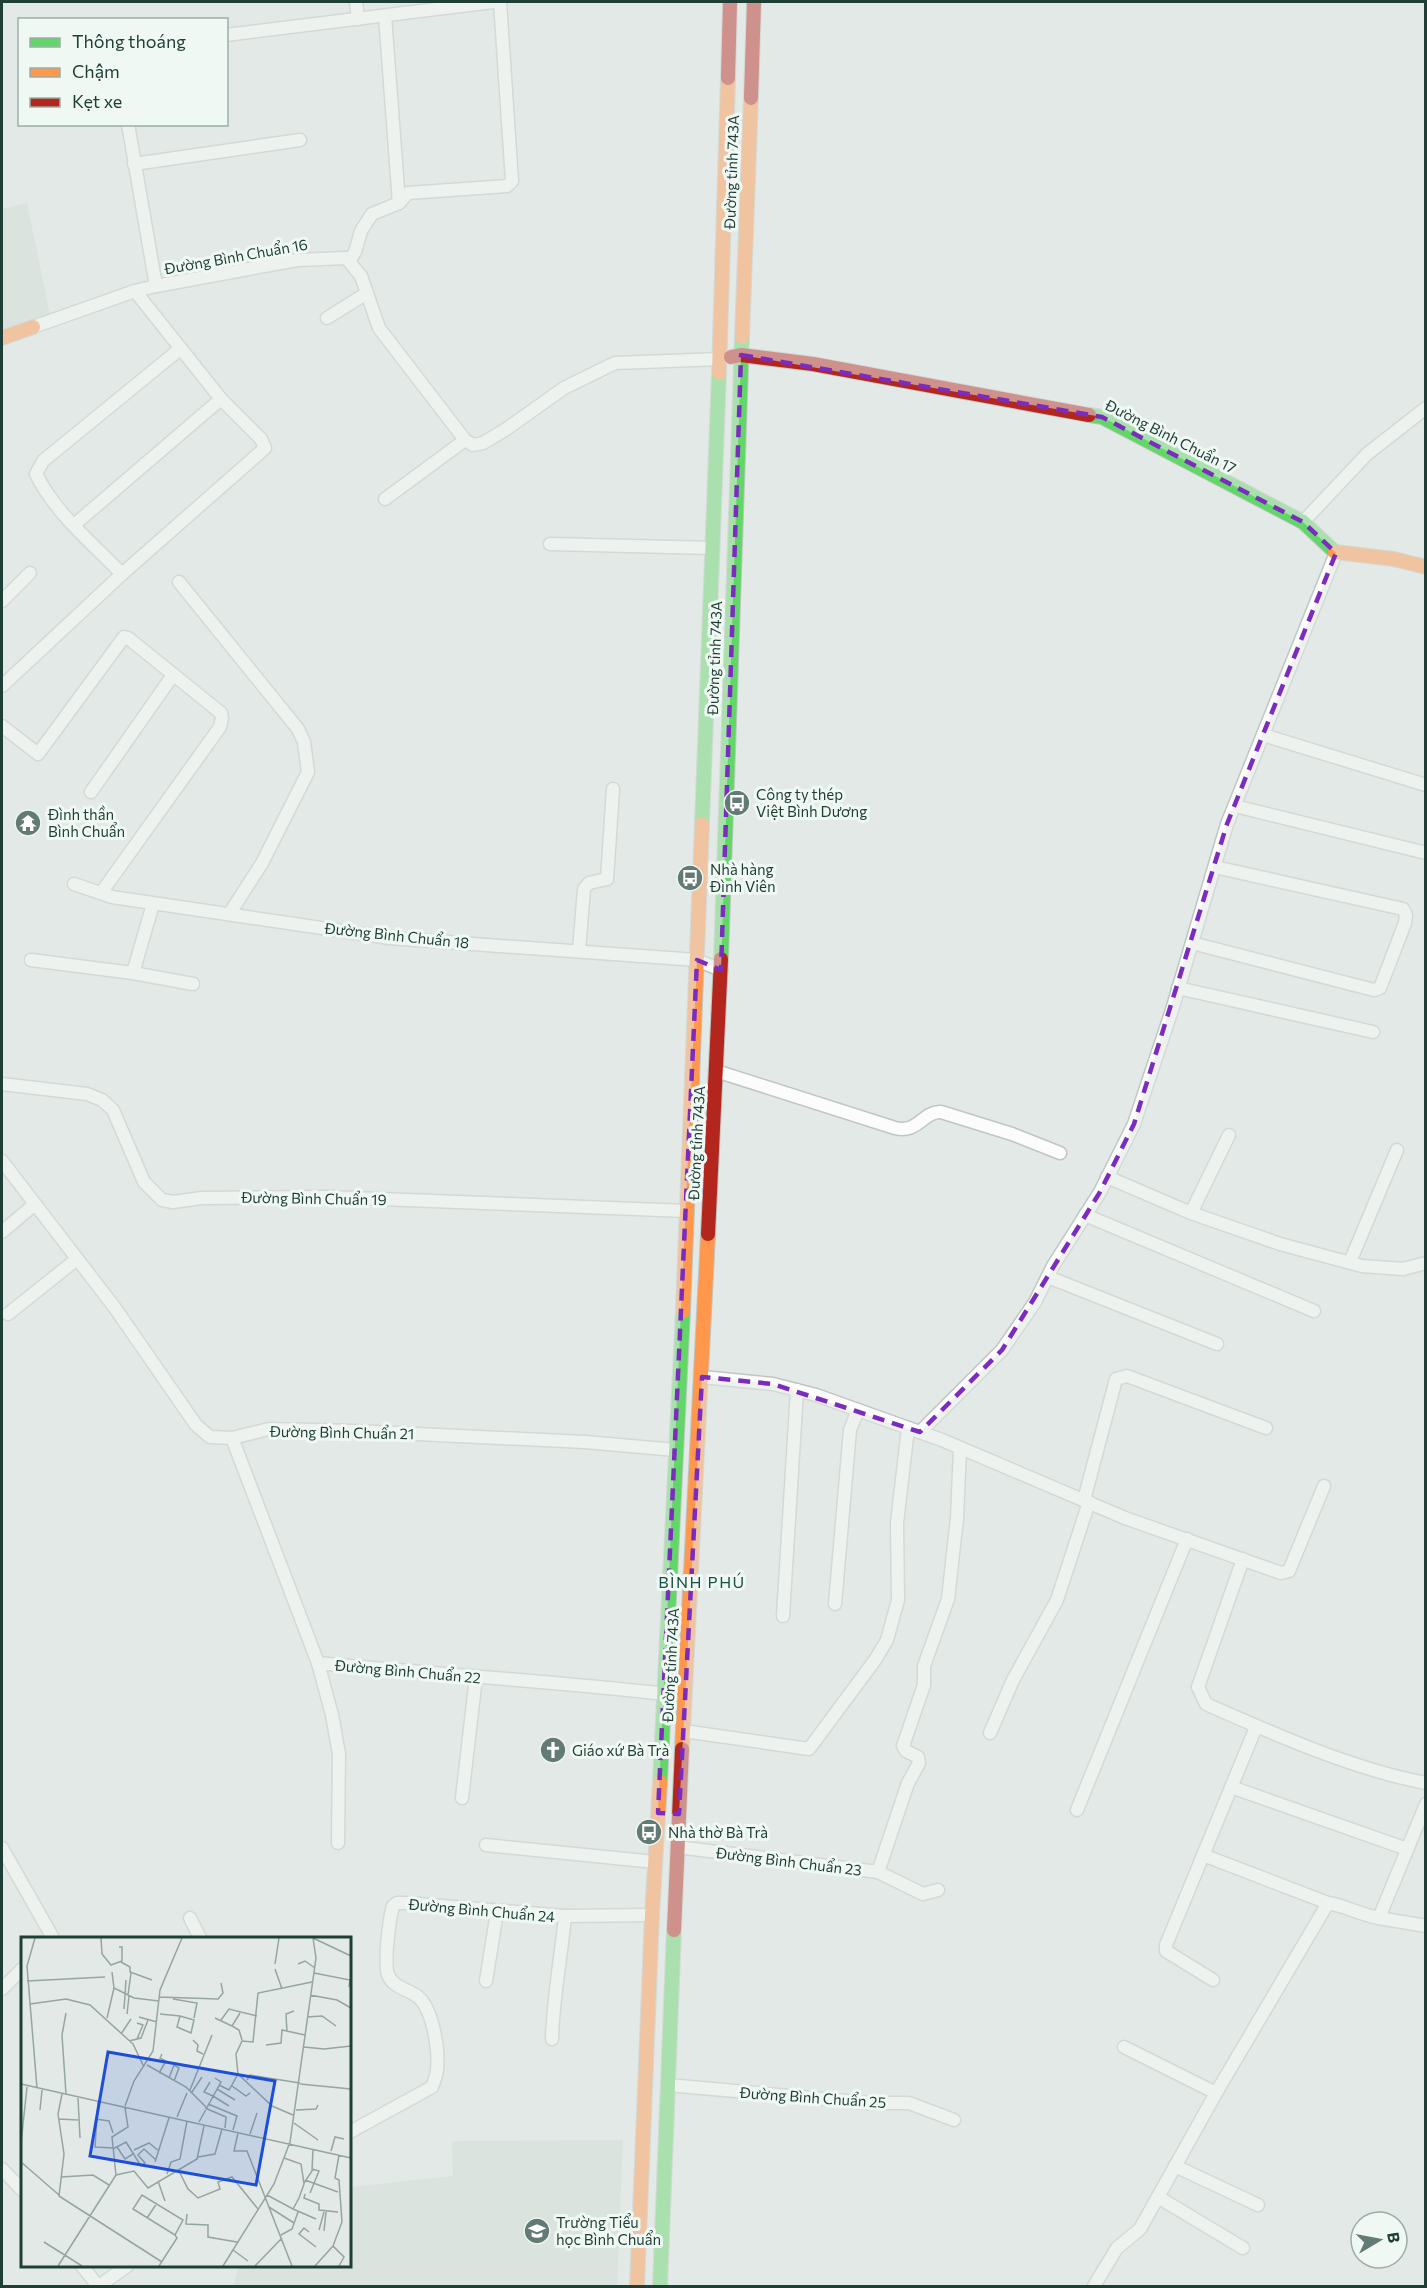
<svg xmlns="http://www.w3.org/2000/svg" width="1427" height="2288" font-family="Commissioner,sans-serif">
<style>
.built{fill:#d0dbd6}
.lines{fill:none;stroke-linecap:round;stroke-linejoin:round}
.street-casing{stroke:#c0c6c3;stroke-width:15}
.fast-casing{stroke:#bec7c3;stroke-width:16}
.slow-casing{stroke:#bec7c3;stroke-width:16}
.jam-casing{stroke:#bec7c3;stroke-width:16}
.street{stroke:#fbfcfb;stroke-width:12}
.fast{stroke:#63d668;stroke-width:14}
.slow{stroke:#ff974d;stroke-width:14}
.jam{stroke:#b3261e;stroke-width:14}
.marked{fill:none;stroke:#7b2cbf;stroke-width:4.5;stroke-dasharray:12 8;stroke-linejoin:round}
.labels{text-anchor:middle;dominant-baseline:central;stroke-width:6;stroke-linejoin:round;paint-order:stroke}
.street-label{font-size:15px;fill:#1f3e36;stroke:#f0f8f4}
.poi-label{font-size:15px;fill:#1f3e36;stroke:#f0f8f4;text-anchor:start}
.neighbourhood-label{font-size:16px;letter-spacing:1.5px;fill:#1a5144;stroke:#f0f8f4}
.inset-road{fill:none;stroke:#95a5a0;stroke-width:1.5}
.view{fill:#1d4ed8;fill-opacity:0.15;stroke:#1d4ed8;stroke-width:3}
.inset-edge{fill:none;stroke:#1f3e36;stroke-width:3}
</style>
<rect width="100%" height="100%" fill="#e3e9e6"/>
<g class="built">
<polygon points="27,203 50,315 2,332 2,209"/>
<polygon points="623,2140 617,2286 234,2286 238,2266 350,2266 350,2187 453,2176 452,2141"/>
</g>
<g class="lines">
<g class="street-casing">
<g id="street">
<polyline points="356,2 358,19"/>
<polyline points="385,16 399,203"/>
<polyline points="226,35 493,2"/>
<polyline points="128,124 156,286"/>
<polyline points="134,164 300,140"/>
<polyline points="349,261 355,252 361,231 372,214 399,203 408,193 507,186 512,181 500,2"/>
<polyline points="327,318 367,293"/>
<polyline points="33,327 135,291 156,286 297,260 346,258 361,276 379,328 465,440 473,445 483,443 505,430 564,388 615,363 720,359"/>
<polyline points="385,499 465,440"/>
<polyline points="1303,522 1367,454 1426,408"/>
<polyline points="74,525 221,399"/>
<polyline points="550,544 713,548"/>
<path d="M122,574C92,543 55,513 36,474L43,461L180,349"/>
<polyline points="179,582 298,729 304,742 308,772 262,863 230,913"/>
<polyline points="2,601 30,573"/>
<polyline points="2,686 122,574 265,448 261,439 221,399 135,291"/>
<polyline points="2,726 38,754 124,637 128,638 221,713 222,718 220,727 101,893"/>
<polyline points="1263,735 1426,785"/>
<polyline points="91,792 173,675"/>
<polyline points="1235,806 1426,853"/>
<polyline points="74,884 112,897 389,938 697,960 721,970"/>
<polyline points="153,904 133,973 193,984"/>
<polyline points="1192,943 1374,990 1380,988 1405,923 1406,915 1403,909 1215,867"/>
<polyline points="579,950 584,889 589,883 607,879 613,789"/>
<polyline points="31,960 133,973"/>
<polyline points="1178,988 1373,1032"/>
<path d="M716,1071L895,1128C918,1134 923,1111 941,1112L1012,1134L1060,1153"/>
<polyline points="2,1084 87,1094 102,1100 113,1110 144,1182 162,1200 173,1202 202,1198 328,1197 687,1211"/>
<polyline points="2,1161 115,1308 196,1425 210,1437 232,1438 269,1429 355,1431 585,1442 676,1450"/>
<polyline points="1107,1177 1191,1213 1280,1244 1362,1266 1403,1269 1426,1263"/>
<polyline points="1191,1213 1229,1135"/>
<polyline points="1085,1215 1314,1311"/>
<polyline points="2,1232 35,1204"/>
<polyline points="1350,1262 1397,1150"/>
<polyline points="1048,1277 1217,1344"/>
<polyline points="8,1314 77,1259"/>
<polyline points="702,1377 773,1384 816,1395 942,1440 1125,1518 1281,1573 1289,1571 1324,1486"/>
<polyline points="920,1432 1002,1350 1035,1302 1053,1266 1100,1192 1134,1124 1172,1010 1227,824 1336,553"/>
<path d="M232,1438L318,1663C434,1674 550,1681 666,1694"/>
<polyline points="1084,1500 1116,1379 1127,1376 1266,1428"/>
<path d="M1243,1559L1198,1687L1206,1704C1274,1734 1352,1769 1426,1783"/>
<polyline points="835,1604 850,1430 858,1410"/>
<polyline points="783,1616 797,1390"/>
<polyline points="318,1663 332,1715 339,1754 338,1843"/>
<polyline points="684,1731 809,1749 875,1660 887,1640 898,1600 897,1523 908,1428"/>
<polyline points="990,1733 1013,1680 1057,1600 1089,1502"/>
<polyline points="1231,1787 1407,1849"/>
<polyline points="462,1798 476,1677"/>
<polyline points="1077,1810 1187,1539"/>
<polyline points="486,1845 655,1862"/>
<polyline points="677,1847 878,1872 908,1783 919,1763 918,1757 906,1751 903,1746 924,1685 924,1666 948,1599 957,1518 960,1448"/>
<polyline points="2,1848 53,1938"/>
<polyline points="1203,1855 1328,1903"/>
<polyline points="878,1872 923,1894 938,1890"/>
<polyline points="190,1918 200,1938"/>
<polyline points="1379,1918 1426,1926"/>
<polyline points="1213,1980 1166,1951 1166,1945 1256,1727"/>
<polyline points="486,1981 497,1912"/>
<polyline points="2,1989 22,1969"/>
<path d="M552,2039C553,1998 561,1958 565,1916"/>
<polyline points="1124,2047 1216,2093"/>
<polyline points="668,2085 869,2103 909,2103 954,2120"/>
<path d="M350,2132L432,2087C434,2081 437,2075 437,2069C439,2050 433,2008 417,1996C407,1989 393,1987 388,1975C384,1962 389,1920 393,1906L397,1903H406L565,1916L652,1915"/>
<polyline points="1175,2166 1258,2205"/>
<polyline points="2,2169 22,2190"/>
<polyline points="1158,2197 1243,2248"/>
<polyline points="82,2266 98,2286"/>
<polyline points="99,2286 127,2266"/>
<path d="M1094,2286L1117,2248L1140,2229L1216,2093L1328,1903C1346,1906 1361,1915 1379,1918L1426,1804"/>
</g>
</g>
<g class="fast-casing">
<g id="fast">
<polyline points="1089,415 1102,417 1303,522 1335,552"/>
<polyline points="702,824 719,373"/>
<polyline points="721,959 742,337"/>
<polyline points="660,1782 683,1311"/>
<polyline points="660,2286 674,1930"/>
</g>
</g>
<g class="slow-casing">
<g id="slow">
<polyline points="742,337 751,98"/>
<polyline points="2,338 33,327"/>
<polyline points="719,373 728,78"/>
<polyline points="1335,552 1394,559 1426,567"/>
<polyline points="683,1311 702,824"/>
<polyline points="682,1749 708,1234"/>
<polyline points="637,2286 652,1915 660,1782"/>
</g>
</g>
<g class="jam-casing">
<g id="jam">
<polyline points="728,78 730,2"/>
<polyline points="751,98 754,2"/>
<polyline points="731,357 741,355 813,364 1089,415"/>
<polyline points="708,1234 721,959"/>
<polyline points="674,1930 682,1749"/>
</g>
</g>
<use href="#street" class="street"/>
<use href="#fast" class="fast"/>
<use href="#slow" class="slow"/>
<use href="#jam" class="jam"/>
</g>
<path d="M0 0H1427V2288H0ZM741,355L1102,417L1303,522L1336,553L1227,824L1134,1124L1100,1192L1002,1350L920,1432L773,1384L702,1377L679,1814L658,1813L697,960L721,970Z" fill="#e3e9e6" fill-opacity=".55" fill-rule="evenodd"/>
<path class="marked" d="M741,355L1102,417L1303,522L1336,553L1227,824L1134,1124L1100,1192L1002,1350L920,1432L773,1384L702,1377L679,1814L658,1813L697,960L721,970Z"/>
<defs>
<g id="bus-disc" transform="scale(1.35)"><circle r="9.5" fill="#647a74" stroke="#f0f8f4"/><path d="M-5-6H5V4H4V6H2V4H-2V6H-4V4H-5ZM-3.5-4V0h7V-4ZM-3.5 1.2v1.5H-2V1.2ZM2 1.2v1.5H3.5V1.2Z" fill="#fff"/></g>
<g id="temple-disc" transform="scale(1.35)"><circle r="9.5" fill="#647a74" stroke="#f0f8f4"/><path d="M0-6L5-2H3V0L6.5 2.5H4V6H1.5V3h-3V6H-4V2.5H-6.5L-3 0V-2H-5Z" fill="#fff"/></g>
<g id="church-disc" transform="scale(1.35)"><circle r="9.5" fill="#647a74" stroke="#f0f8f4"/><path d="M-1.2-6h2.4v3.5h3.3v2.4h-3.3V6h-2.4V-.1h-3.3v-2.4h3.3Z" fill="#fff"/></g>
<g id="school-disc" transform="scale(1.35)"><circle r="9.5" fill="#647a74" stroke="#f0f8f4"/><path d="M0-5L7-2L0 1L-7-2ZM-4 1L0 2.5L4 1V4Q0 6-4 4Z" fill="#fff"/></g>
</defs>
<g fill-rule="evenodd">
<use href="#bus-disc" x="737" y="803"/>
<use href="#temple-disc" x="28" y="823"/>
<use href="#bus-disc" x="690" y="878"/>
<use href="#church-disc" x="553" y="1750"/>
<use href="#bus-disc" x="649" y="1832"/>
<use href="#school-disc" x="537" y="2231"/>
</g>
<g class="labels">
<g class="street-label">
<text transform="translate(731 172) rotate(-88)">Đường tỉnh 743A</text>
<text transform="translate(236 256) rotate(-10)">Đường Bình Chuẩn 16</text>
<text transform="translate(1171 436) rotate(27)">Đường Bình Chuẩn 17</text>
<text transform="translate(714 658) rotate(-88)">Đường tỉnh 743A</text>
<text transform="translate(397 935) rotate(6)">Đường Bình Chuẩn 18</text>
<text transform="translate(696 1143) rotate(-87)">Đường tỉnh 743A</text>
<text transform="translate(314 1198) rotate(1)">Đường Bình Chuẩn 19</text>
<text transform="translate(342 1432) rotate(1)">Đường Bình Chuẩn 21</text>
<text transform="translate(670 1665) rotate(-87)">Đường tỉnh 743A</text>
<text transform="translate(408 1671) rotate(5)">Đường Bình Chuẩn 22</text>
<text transform="translate(789 1861) rotate(7)">Đường Bình Chuẩn 23</text>
<text transform="translate(482 1910) rotate(5)">Đường Bình Chuẩn 24</text>
<text transform="translate(813 2097) rotate(4)">Đường Bình Chuẩn 25</text>
</g>
<g class="poi-label">
<text x="756" y="794">Công ty thép<tspan x="756" dy="17">Việt Bình Dương</tspan></text>
<text x="48" y="814">Đình thần<tspan x="48" dy="17">Bình Chuẩn</tspan></text>
<text x="710" y="869">Nhà hàng<tspan x="710" dy="17">Đình Viên</tspan></text>
<text x="572" y="1750">Giáo xứ Bà Trà</text>
<text x="668" y="1832">Nhà thờ Bà Trà</text>
<text x="556" y="2222">Trường Tiểu<tspan x="556" dy="17">học Bình Chuẩn</tspan></text>
</g>
<g class="neighbourhood-label">
<text x="702" y="1581">BÌNH PHÚ</text>
</g>
</g>
<g transform="translate(21 1937)">
<rect width="330" height="330" fill="#e3e9e6"/>
<path class="inset-road" d="M14,1L6,29L16,151M80,1L81,17L90,28L101,24V10H98M292,1L330,19M100,25L109,30V35L131,43M254,27L258,1M277,27L284,24L294,31M254,32L261,52M91,35L93,51L113,61L138,64M293,36L329,43L328,50M6,44L84,40M107,58L110,36M289,58L316,63L330,71M138,60L197,62L202,56L200,46M152,62L176,66L173,81M9,67L45,62L69,68L112,107L123,130M103,72L105,43M45,76L41,98L45,157M219,76L211,89L218,93L221,103M106,77L108,59M139,77L159,79L173,83L170,96L156,90L159,79M118,80L136,85M286,80L301,79L315,89M86,81L93,51M194,81L211,89M200,83L208,72L236,79M266,95L265,77L273,74M100,97L110,82M116,102L120,101L127,83M172,103L177,108L176,114L182,117M108,104L116,102L122,88L116,86M245,108L260,106L261,93L284,98M283,110L303,112L330,109M126,128L165,150L185,170M138,136L145,124L139,121L141,117M217,137L251,169L272,178M148,141L153,128L158,131L153,144M226,143L229,138L279,146M189,145L183,155L192,159M0,147L330,221M279,147L330,152M198,148L208,153L217,137L215,117L221,104L232,105L237,56L291,45M211,149L225,159L229,156M196,152L214,163M169,153L191,98M171,155L181,140M41,157L37,177L43,217L38,259L141,325M192,159L208,169M57,161L59,201M77,165L74,210L92,211M187,167L216,179L212,193M104,169L113,144L132,114L139,53L161,1M184,171L205,180L204,191M19,173L21,153M275,173L295,172L297,168M156,180L166,156M38,182L57,183M75,182L88,184L92,196M178,185L200,145L194,141M273,186L297,203M217,196L213,214H226L271,329M229,197L236,176M0,206L6,150M96,210L104,222L112,217M92,212L105,205L120,229M113,213L128,206L138,214M310,214L314,200L323,202M177,220L194,217L201,192M0,225L38,258M134,225L148,181M120,229L124,226L117,218L123,212L135,223M157,232L167,252L177,261L199,252L197,245L211,240L237,272M146,237L150,225L159,222L166,184M95,238L91,200L107,190L104,171M40,240L72,238L88,248M284,243L317,255M137,244L144,264M283,246L291,234L292,212M289,256L298,234L291,232M284,257L283,261L298,267V273L317,275M246,258L272,272L278,261L283,247L280,227L263,221M248,270L273,286M272,272L295,282M166,277L165,287L187,288V300L216,305M126,281L136,266M298,293L303,275M303,294L305,275M288,295L283,291L278,297L295,310M260,298L271,292L277,275M23,305L61,329M212,313L227,324M37,329L95,238L113,234L127,251L176,222L183,189M138,329L156,301L154,298L162,283L121,258L112,272L154,298M202,329L253,247L269,205L295,21L292,1M234,329L261,301M294,329L312,309M318,329L323,320L312,309L321,285L318,243L314,241L318,218"/>
<path class="view" d="M87,115L254,144L235,248L69,219Z"/>
<rect width="330" height="330" class="inset-edge"/>
</g>
<rect width="1427" height="2288" fill="none" stroke="#1f3e36" stroke-width="6"/>
<rect x="18" y="18" width="210" height="108" fill="#f0f8f4" stroke="#9caea8" stroke-width="1.5"/>
<rect x="30" y="38" width="30" height="9" fill="#63d668" stroke="#9caea8" stroke-width="1.5"/>
<text x="72" y="48" font-size="18" fill="#1f3e36">Thông thoáng</text>
<rect x="30" y="68" width="30" height="9" fill="#ff974d" stroke="#9caea8" stroke-width="1.5"/>
<text x="72" y="78" font-size="18" fill="#1f3e36">Chậm</text>
<rect x="30" y="98" width="30" height="9" fill="#b3261e" stroke="#9caea8" stroke-width="1.5"/>
<text x="72" y="108" font-size="18" fill="#1f3e36">Kẹt xe</text>
<g transform="translate(1379 2240) rotate(80)"><circle r="28" fill="#f0f8f4" stroke="#9caea8" stroke-width="1.5"/>
<path d="M0-4.5L10 22L0 15L-10 22Z" fill="#647a74"/>
<text y="-9" font-size="16" font-weight="bold" text-anchor="middle" fill="#1f3e36">B</text>
</g>
</svg>
